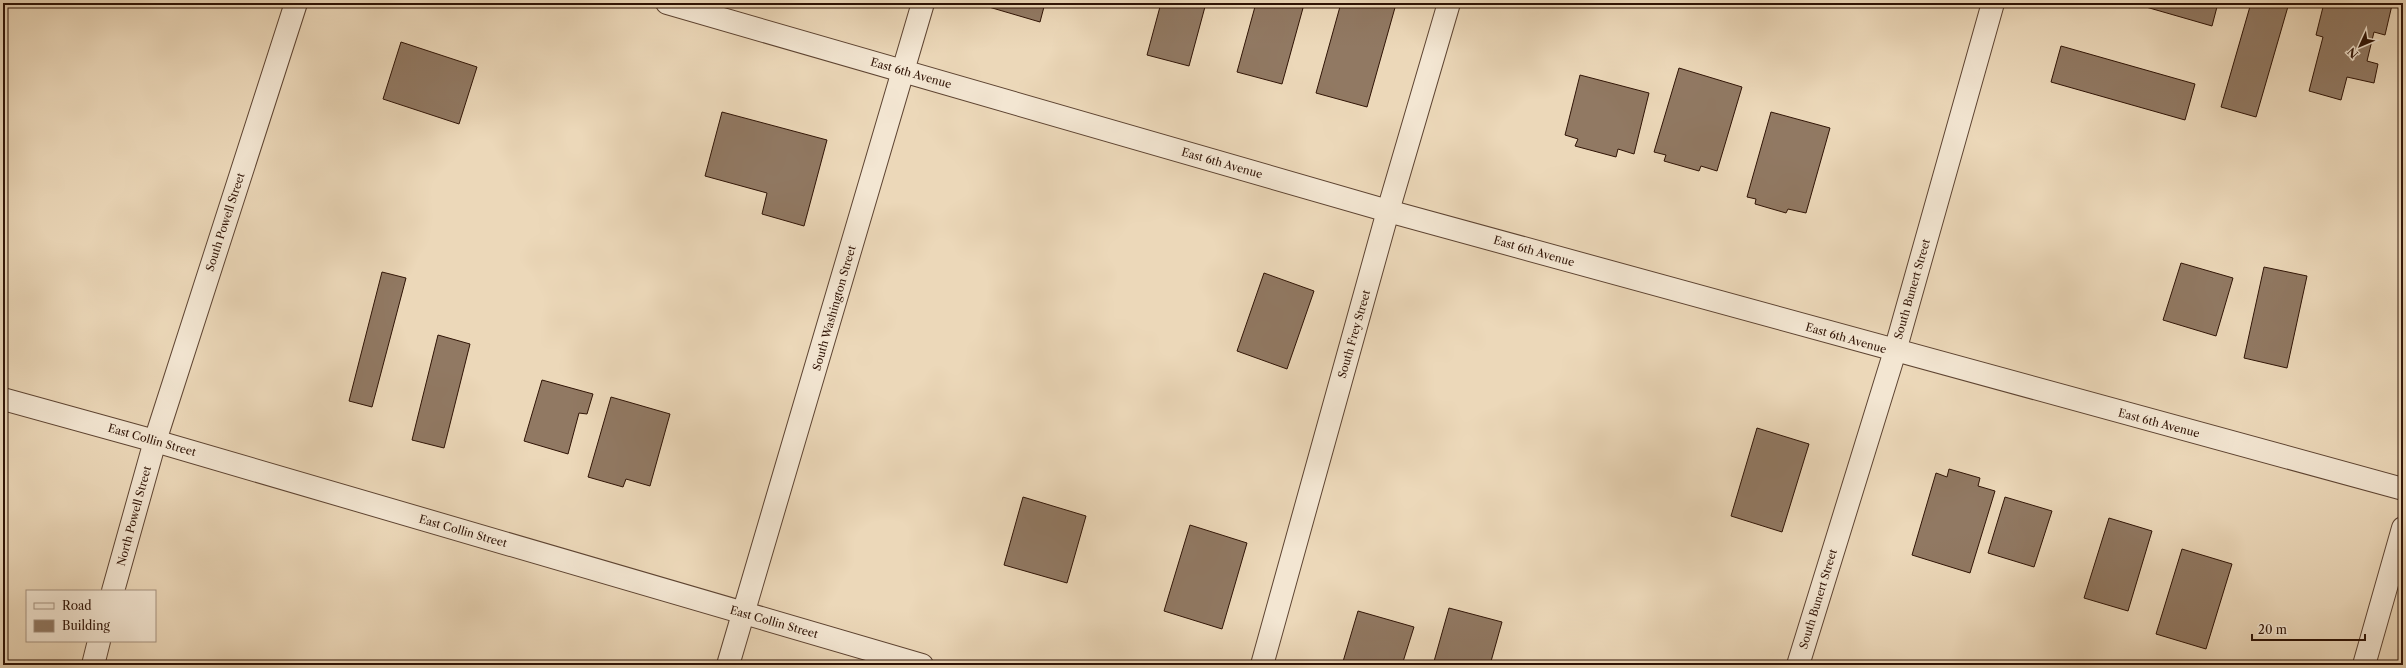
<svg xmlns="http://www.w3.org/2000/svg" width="2406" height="668" font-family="'Libre Caslon Text',serif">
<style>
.building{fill:#917963;stroke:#2f1305}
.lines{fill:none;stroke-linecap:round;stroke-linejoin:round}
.street-casing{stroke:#5e4432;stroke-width:24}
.street{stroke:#f3e6d2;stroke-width:22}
.labels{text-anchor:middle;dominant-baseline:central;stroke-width:3;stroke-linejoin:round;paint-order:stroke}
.street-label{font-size:11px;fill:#2f1305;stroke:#f3e6d2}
</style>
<rect width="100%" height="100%" fill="#ecd8b9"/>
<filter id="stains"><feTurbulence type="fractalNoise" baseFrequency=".005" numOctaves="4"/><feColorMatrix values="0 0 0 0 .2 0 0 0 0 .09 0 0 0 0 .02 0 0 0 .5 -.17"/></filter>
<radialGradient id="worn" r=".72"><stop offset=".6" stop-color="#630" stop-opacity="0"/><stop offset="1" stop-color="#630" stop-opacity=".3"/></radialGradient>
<g class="building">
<polygon points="983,3 1045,3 1040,22 982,5"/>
<polygon points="1161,3 1206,3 1189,66 1147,55"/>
<polygon points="1256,3 1287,3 1303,8 1282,84 1237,72"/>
<polygon points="1341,3 1396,4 1367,107 1316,93"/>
<polygon points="2132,3 2218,3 2212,26"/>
<polygon points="2251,3 2289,3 2256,117 2221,107"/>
<polygon points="2324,3 2392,5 2385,35 2374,32 2367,61 2378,64 2374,83 2347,77 2341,100 2309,91 2323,37 2316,35"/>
<polygon points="401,42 477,67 459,124 383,99"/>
<polygon points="2061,46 2195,84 2185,120 2051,82"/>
<polygon points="1679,68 1742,87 1717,171 1701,166 1699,171 1664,161 1666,155 1654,152"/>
<polygon points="1580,75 1649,93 1634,154 1618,149 1616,157 1575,146 1578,139 1565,135"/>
<polygon points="722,112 827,140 804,226 762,214 767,193 705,176"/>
<polygon points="1771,112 1830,128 1806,213 1788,209 1786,213 1755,204 1756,199 1747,197"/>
<polygon points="2181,263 2233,278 2216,336 2163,320"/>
<polygon points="2264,267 2307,276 2287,368 2244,358"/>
<polygon points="382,272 406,278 372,407 349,401"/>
<polygon points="1264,273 1314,291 1287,369 1237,351"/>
<polygon points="438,335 470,344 444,448 412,440"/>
<polygon points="542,380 593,394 587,414 579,413 568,454 524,441"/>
<polygon points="611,397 670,414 650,486 626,479 623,487 588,477"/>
<polygon points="1757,428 1809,444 1782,532 1731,516"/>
<polygon points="1949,469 1980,478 1978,486 1995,491 1970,573 1912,555 1936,473 1947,477"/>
<polygon points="1023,497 1086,516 1067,583 1004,565"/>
<polygon points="2005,497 2052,511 2034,567 1988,553"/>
<polygon points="2109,518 2152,531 2128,611 2084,598"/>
<polygon points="1190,525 1247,543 1222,629 1164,611"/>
<polygon points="2182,549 2232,564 2206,649 2156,634"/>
<polygon points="1449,608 1502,622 1490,665 1433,665"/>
<polygon points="1358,611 1414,627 1402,665 1342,665"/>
</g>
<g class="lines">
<g class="street-casing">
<g id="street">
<polyline points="667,3 1388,211 2403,489"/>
<polyline points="3,399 155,441 922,665"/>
<polyline points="113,591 155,441 296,3"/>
<polyline points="93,665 99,641"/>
<polyline points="728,665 923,3"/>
<polyline points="1262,665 1388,211 1449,3"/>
<polyline points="1798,665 1895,351 1993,3"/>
<polyline points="2364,665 2403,528"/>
</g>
</g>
<use href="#street" class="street"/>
</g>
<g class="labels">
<g class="street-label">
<text transform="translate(911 73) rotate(16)">East 6th Avenue</text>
<text transform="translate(1222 163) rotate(16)">East 6th Avenue</text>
<text transform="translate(225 222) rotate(-72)">South Powell Street</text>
<text transform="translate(1534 251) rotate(16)">East 6th Avenue</text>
<text transform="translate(1912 289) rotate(-74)">South Bunert Street</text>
<text transform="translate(834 308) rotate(-74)">South Washington Street</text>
<text transform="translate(1354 334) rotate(-74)">South Frey Street</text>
<text transform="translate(1846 338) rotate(16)">East 6th Avenue</text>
<text transform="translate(2159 423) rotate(15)">East 6th Avenue</text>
<text transform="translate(152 440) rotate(16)">East Collin Street</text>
<text transform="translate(134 516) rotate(-75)">North Powell Street</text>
<text transform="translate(463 531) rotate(16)">East Collin Street</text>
<text transform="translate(1818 599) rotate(-73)">South Bunert Street</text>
<text transform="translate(774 622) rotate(16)">East Collin Street</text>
</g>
</g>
<rect width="2406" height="668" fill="none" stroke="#ecd8b9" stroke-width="16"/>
<rect x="4" y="4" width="2398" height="660" fill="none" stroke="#2f1305" stroke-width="2"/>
<rect x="8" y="8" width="2390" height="652" fill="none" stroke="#2f1305"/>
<rect x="26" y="590" width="130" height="52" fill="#f3e6d2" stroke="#a59280"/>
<rect x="34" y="603" width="20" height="6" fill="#f3e6d2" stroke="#a59280"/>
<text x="62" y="610" font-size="12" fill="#2f1305">Road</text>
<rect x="34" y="620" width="20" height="12" fill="#917963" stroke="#a59280"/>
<text x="62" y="630" font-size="12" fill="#2f1305">Building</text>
<g transform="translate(2360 46) rotate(226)" stroke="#f3e6d2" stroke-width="3" paint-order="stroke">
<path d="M0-3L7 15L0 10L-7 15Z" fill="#2f1305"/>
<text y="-6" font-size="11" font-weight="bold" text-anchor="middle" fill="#2f1305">N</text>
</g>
<path d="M2252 634v6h113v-6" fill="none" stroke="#2f1305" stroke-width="2"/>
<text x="2258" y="634" font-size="12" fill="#2f1305" stroke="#f3e6d2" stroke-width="3" paint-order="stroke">20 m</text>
<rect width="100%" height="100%" filter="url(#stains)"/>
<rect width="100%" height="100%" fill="url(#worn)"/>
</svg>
